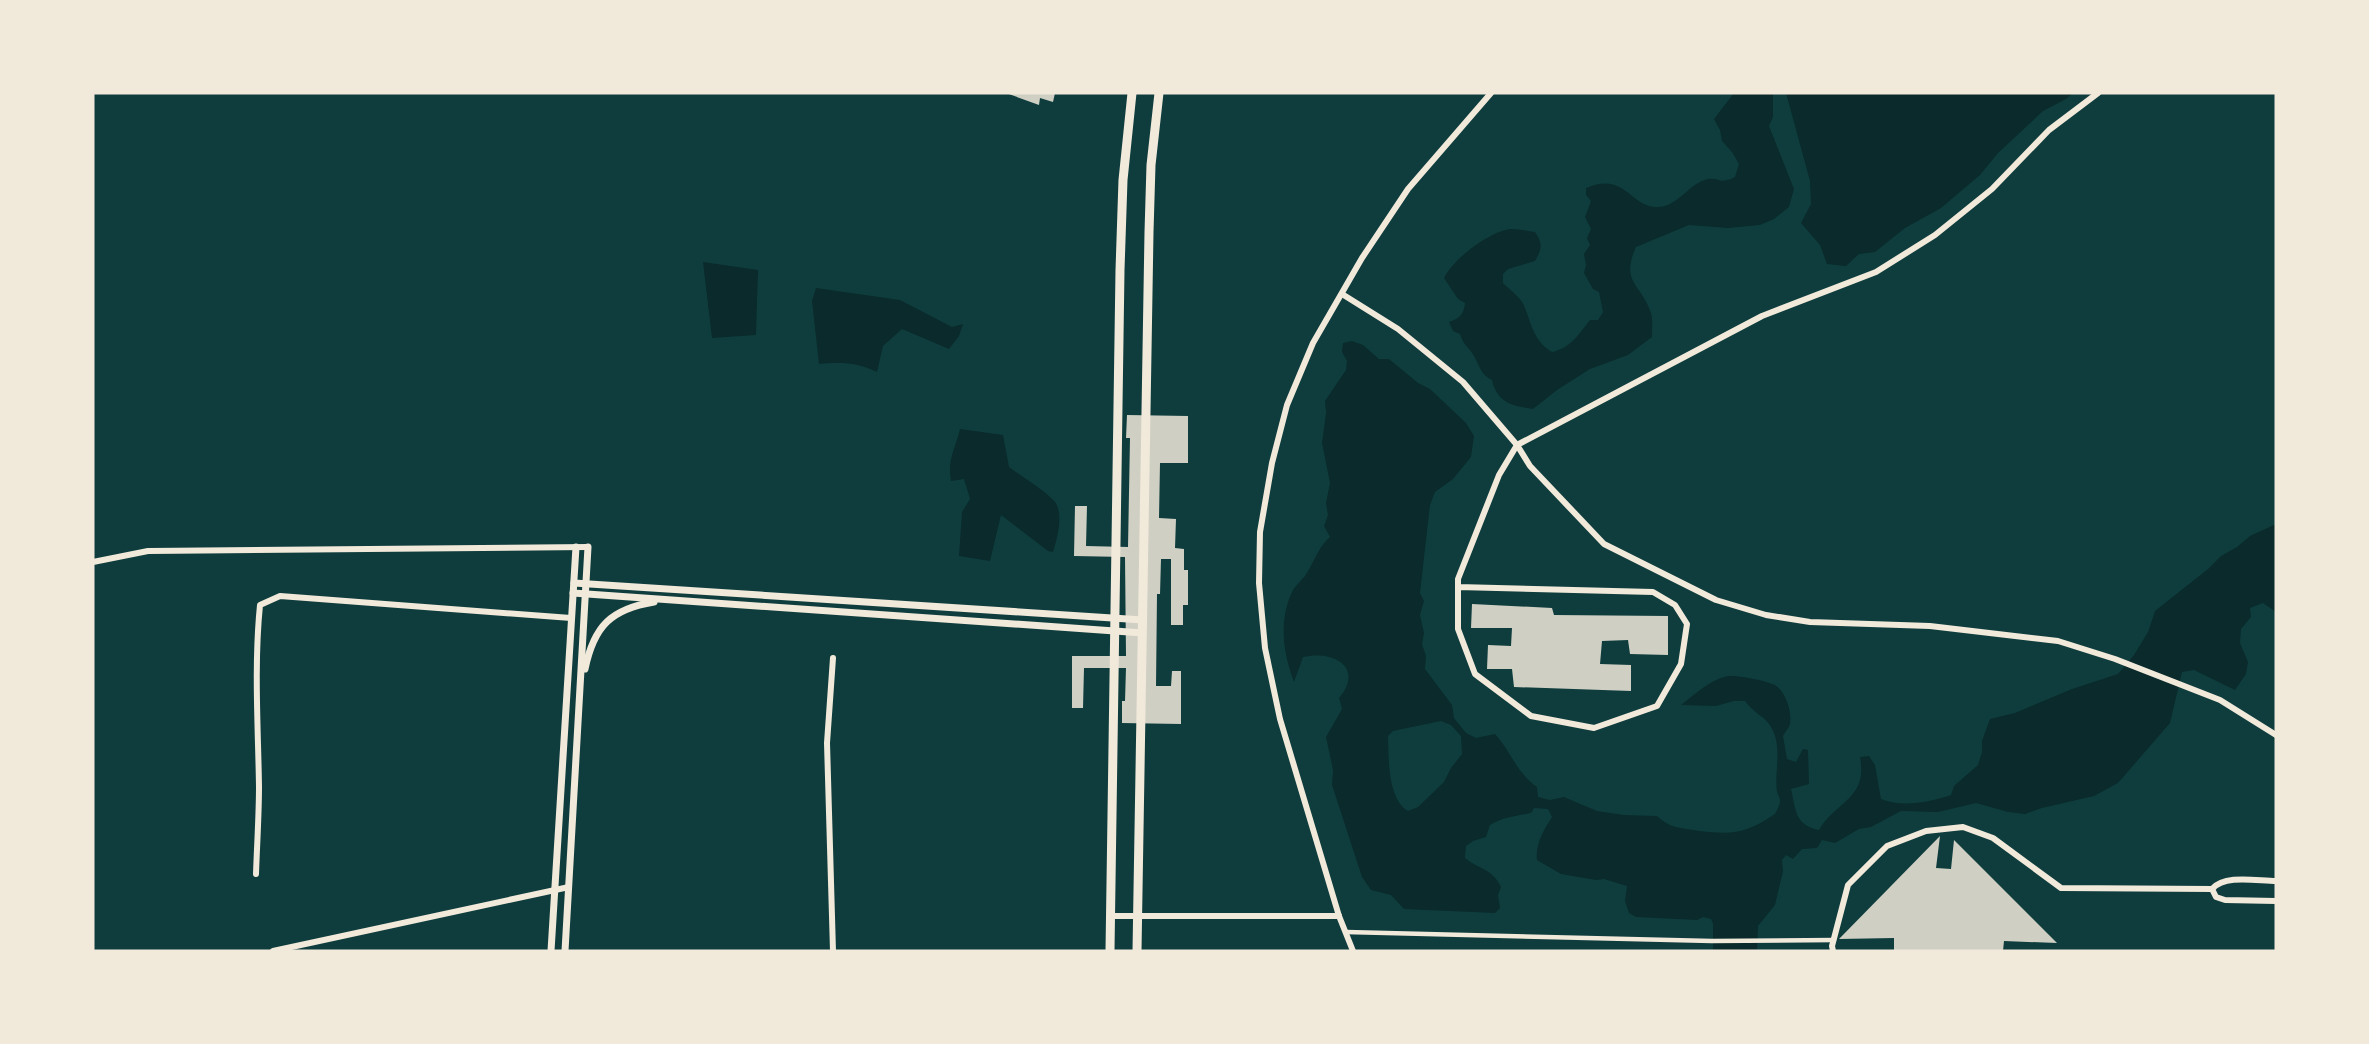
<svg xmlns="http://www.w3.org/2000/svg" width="2369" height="1044" font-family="'Titillium Web',sans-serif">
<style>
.water{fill:#0a2a2b;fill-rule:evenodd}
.building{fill:#cfcfc3}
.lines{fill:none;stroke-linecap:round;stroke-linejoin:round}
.pedestrian{stroke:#f1e9da;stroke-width:4.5}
.minor{stroke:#f1e9da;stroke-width:6}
.tertiary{stroke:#f1e9da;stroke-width:7}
.trunk{stroke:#f1e9da;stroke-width:9}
</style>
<rect width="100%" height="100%" fill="#0f3d3e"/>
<g class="water">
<path d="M1734,93H1773V117L1769,126L1794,189L1789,207L1774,219L1760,225L1728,228L1689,225L1636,247C1620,283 1641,283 1651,313C1653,320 1652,329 1652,337L1628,355L1590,369L1557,390L1533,409C1513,406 1497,403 1492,380C1480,374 1480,366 1474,356C1469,347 1463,345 1460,334L1453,331L1449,322C1460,318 1464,314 1465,303L1458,299L1444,278C1453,259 1490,231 1511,229C1519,229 1527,231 1535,232C1543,243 1542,249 1535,261L1508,269L1503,274V283C1510,290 1522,298 1525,308C1532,326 1534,341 1552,352C1571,348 1579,334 1590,320H1598L1603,312L1599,292L1593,289L1584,273L1586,265L1584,254L1590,245L1587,238L1591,229L1585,217L1591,201L1586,195V188C1627,171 1630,209 1659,207C1680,205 1689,183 1708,179C1720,177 1719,185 1735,177L1739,164L1732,152L1722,141L1720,130L1714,119Z"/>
<polygon points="1786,93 2073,93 2066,99 2043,111 1998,153 1980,175 1941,208 1905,228 1875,252 1859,254 1846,266 1827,264 1820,245 1801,223 1811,204 1810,181"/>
<polygon points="703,262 758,270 756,335 712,338"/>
<path d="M816,288L900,300L952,327L963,324L959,336L949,349L902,329L883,346L877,372C857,362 841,362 819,364L812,301Z"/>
<path d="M1352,341L1363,345L1379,359H1389L1418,383L1430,389L1466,423L1474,436L1471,457L1453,479L1435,492L1430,505L1420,593L1424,601L1420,615L1424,633L1422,644L1426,656L1425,669L1452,705L1454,718L1466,733L1476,738L1495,734C1513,754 1515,771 1537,787L1538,797L1550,800L1564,797L1597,811L1624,815L1657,816C1671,829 1682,828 1700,831C1733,835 1747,833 1775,814C1777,810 1780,805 1780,801C1780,798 1778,795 1777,792C1774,771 1783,747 1771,727C1765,716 1753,713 1745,701H1734L1716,706L1681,705C1694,695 1712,678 1729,676C1738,675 1768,681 1775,685C1786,692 1792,712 1790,724C1789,728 1785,732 1783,736L1787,759L1796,762L1803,749L1808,750L1809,784L1791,789C1796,809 1794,825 1819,830C1836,801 1868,799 1860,757L1869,756L1875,765L1881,799C1903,808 1929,802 1951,795L1954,786L1978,765L1982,752V741L1990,719L2015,713L2072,689L2118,674L2134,655L2148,632L2155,611L2208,569L2221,556L2237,547L2250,536L2276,524V612L2263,603L2250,608L2251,617L2241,629L2240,643L2248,662L2246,674L2235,690L2194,670L2182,672L2170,723L2118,783L2094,796L2042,808L2025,814L2008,812L1976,803L1938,812L1901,811L1871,827L1859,829L1835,843L1822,840L1817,848L1802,849L1793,859L1786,855L1782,860L1783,871L1775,905L1758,926L1757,951H1713V924L1711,919L1703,917L1697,920L1636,917L1629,913L1625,901L1627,886L1604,879L1596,880L1561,874L1537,860C1535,845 1544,829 1552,817L1548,809L1534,808L1531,813C1516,816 1503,817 1490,825L1486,837L1473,841L1466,846L1465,858C1480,870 1492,868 1501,887L1498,895L1500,908L1495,913L1404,909L1391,895L1371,890L1362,877L1332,785L1333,770L1326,737L1342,709L1339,698C1365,667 1333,650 1303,657L1294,682C1283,653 1278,620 1293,590C1296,585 1301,581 1305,576C1314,563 1318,547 1330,537L1324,526L1328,515L1326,503L1330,483L1322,443L1326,413L1325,401L1346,370L1347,361L1342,352L1343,343ZM1441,721L1451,725L1461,736L1462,754L1451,768L1444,782L1418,807L1408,811C1387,798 1389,758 1388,736L1393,731Z"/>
<path d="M960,429L1003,435L1009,467C1021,476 1046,491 1055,502C1064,514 1057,539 1053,552L1048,551L1001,515L990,561L959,556L962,512L970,499L964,479L951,481C947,459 955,450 960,429Z"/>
</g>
<g class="building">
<polygon points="1006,93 1055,93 1053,102 1040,98 1039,105"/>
<polygon points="1127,415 1188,416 1188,463 1160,463 1159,518 1176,519 1175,548 1184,549 1184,570 1188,570 1188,605 1183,605 1183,625 1171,625 1171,559 1161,559 1160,594 1157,594 1156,686 1171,686 1172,671 1181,671 1181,724 1122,723 1122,701 1125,701 1126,668 1084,668 1083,708 1072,708 1072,656 1126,656 1125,557 1074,556 1075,506 1087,506 1086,546 1128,547 1130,438 1126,438"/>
<polygon points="1472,604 1552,608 1554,615 1668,616 1668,655 1630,654 1628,640 1602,641 1600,664 1631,665 1631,691 1514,687 1512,669 1487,669 1488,645 1511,646 1512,628 1471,628"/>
<polygon points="1940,836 1936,868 1951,869 1954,840 2057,943 2004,941 2003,951 1894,951 1894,938 1839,939"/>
</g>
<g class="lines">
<polyline class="pedestrian" points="1346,932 1712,941 1834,940"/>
<g class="minor">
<polyline points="1342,294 1398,329 1463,382 1517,445 1530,466 1604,544 1716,600 1766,615 1810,622 1930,626 2058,641 2115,659 2220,700 2276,735"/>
<polyline points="93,562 148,551 588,547"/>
<polyline points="1458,587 1653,592 1675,605 1687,624 1681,664 1657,706 1594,728 1531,716 1475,674 1458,629 1458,579 1499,475 1517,445 1762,316 1876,272 1935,235 1992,189 2049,130 2098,93"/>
<path d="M256,874C257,844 259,815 259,786C258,725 254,665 260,605L280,596L571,618"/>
<polyline points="2212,889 2216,897 2225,900 2276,901"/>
<path d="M2212,889C2225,874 2257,881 2276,881"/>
<polyline points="1110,916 1339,916"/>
<polyline points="273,951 569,887"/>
<polyline points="833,951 827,743 833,658"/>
<polyline points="1353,951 1339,916 1280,719 1265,648 1259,583 1260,532 1272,463 1287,405 1313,343 1362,258 1408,189 1491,93"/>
<polyline points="1833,951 1832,946 1848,885 1887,846 1926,831 1963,827 1993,838 2061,888 2212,889"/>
</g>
<g class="tertiary">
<polyline points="574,583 1143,620"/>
<polyline points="573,593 1143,633"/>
<path d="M585,669C594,626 611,609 654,602"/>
<polyline points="551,951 576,547"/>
<polyline points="565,951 588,547"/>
</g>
<g class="trunk">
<polyline points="1110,951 1120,270 1123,180 1132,93"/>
<polyline points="1137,951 1149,232 1151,165 1159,93"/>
</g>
</g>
<rect width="2369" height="1044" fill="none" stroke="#f1e9da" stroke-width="189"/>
</svg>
